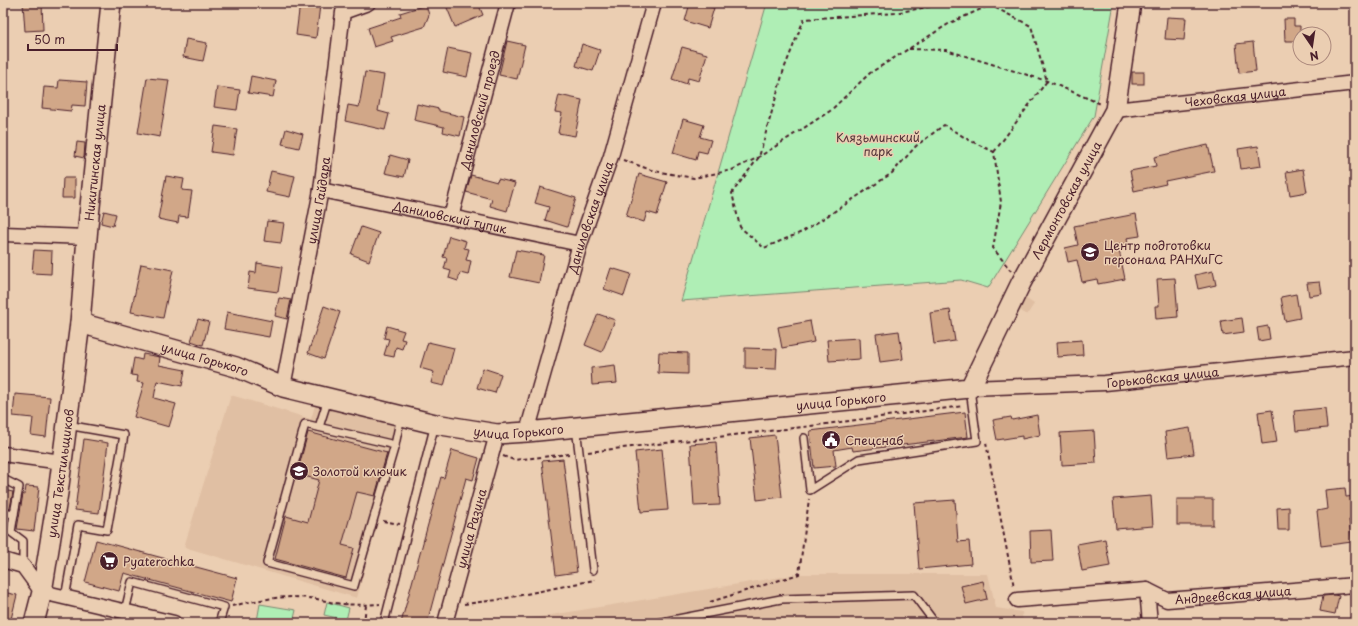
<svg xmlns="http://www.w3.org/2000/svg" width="1358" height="626" font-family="'Playpen Sans',sans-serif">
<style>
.built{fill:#e0bfa3}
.green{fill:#afeeb5;stroke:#7c8670}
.building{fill:#d1a788;stroke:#4a1f2b}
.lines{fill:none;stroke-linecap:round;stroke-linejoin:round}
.lane-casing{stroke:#4a1f2b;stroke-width:10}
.street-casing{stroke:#4a1f2b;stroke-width:17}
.secondary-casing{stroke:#4a1f2b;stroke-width:22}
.path{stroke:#4a1f2b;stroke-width:2;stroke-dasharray:4 3;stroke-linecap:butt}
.lane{stroke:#ebceb2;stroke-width:7}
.street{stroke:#ebceb2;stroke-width:14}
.secondary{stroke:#ebceb2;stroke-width:19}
.labels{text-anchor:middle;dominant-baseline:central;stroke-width:3;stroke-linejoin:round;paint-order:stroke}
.street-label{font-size:12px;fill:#4a1f2b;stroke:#ebceb2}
.park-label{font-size:12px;fill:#543439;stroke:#ebceb2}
.poi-label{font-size:12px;fill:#4a1f2b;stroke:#ebceb2;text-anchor:start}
</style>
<rect width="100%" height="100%" fill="#ebceb2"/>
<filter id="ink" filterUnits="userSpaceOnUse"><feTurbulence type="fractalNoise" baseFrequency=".025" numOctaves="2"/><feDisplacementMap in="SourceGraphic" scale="8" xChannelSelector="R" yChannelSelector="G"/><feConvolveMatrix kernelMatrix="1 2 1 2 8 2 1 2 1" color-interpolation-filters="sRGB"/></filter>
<g filter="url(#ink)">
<g class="built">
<polygon points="1024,297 1034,304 1027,315 1017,308"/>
<polygon points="231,395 311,419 316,402 403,423 357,598 184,547"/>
<polygon points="799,574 988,574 996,608 1022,612 1023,623 503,623"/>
</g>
<g class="green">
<polygon points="767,3 1114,3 1094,116 988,288 961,280 681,301"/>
<polygon points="327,602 349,608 346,620 324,615"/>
<polygon points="260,604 296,610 293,623 268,623 257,621"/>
</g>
<g class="building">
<polygon points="23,3 42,3 43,30 25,31"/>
<polygon points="300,3 320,5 316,38 296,35"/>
<polygon points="445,3 478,3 483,15 455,27"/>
<polygon points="690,3 697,3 714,8 708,28 685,21"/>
<polygon points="426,5 429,15 424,27 391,37 393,41 374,47 368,28 401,17 400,13"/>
<polygon points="1167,17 1186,18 1184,40 1165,39"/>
<polygon points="1284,19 1294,19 1294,26 1300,26 1300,41 1285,41"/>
<polygon points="186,39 207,43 203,61 183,57"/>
<polygon points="507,41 525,45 517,79 499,75"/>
<polygon points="1253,42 1256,71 1239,73 1236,44"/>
<polygon points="582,44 600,50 593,71 576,66"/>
<polygon points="682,47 707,54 699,81 688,78 687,84 672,79"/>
<polygon points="448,48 472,53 467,77 443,72"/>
<polygon points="365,72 384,75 378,111 389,114 385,130 345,121 348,105 359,107"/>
<rect x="1132" y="72" width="12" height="12"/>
<polygon points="251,76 276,81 273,97 248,93"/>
<polygon points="147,78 169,80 160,137 138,133"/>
<polygon points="59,80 87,82 85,106 72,105 71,111 42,108 44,87 58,88"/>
<polygon points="217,87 240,90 237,110 214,107"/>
<polygon points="559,95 582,100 575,136 558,133 562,113 555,112"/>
<polygon points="417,104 439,109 439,111 464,117 460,136 443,132 444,127 414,120"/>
<polygon points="683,119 704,125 700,137 711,140 707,153 698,151 696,160 673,153"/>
<polygon points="215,126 237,129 233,155 211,152"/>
<polygon points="286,129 303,134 299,148 282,144"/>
<polygon points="77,142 85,143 84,158 75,156"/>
<polygon points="1208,145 1214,171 1165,181 1166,184 1134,191 1130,171 1156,166 1154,157"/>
<polygon points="1258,146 1261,166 1241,169 1238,149"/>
<polygon points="390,155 408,160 404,177 385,173"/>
<polygon points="1303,169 1307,192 1290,195 1286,172"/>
<polygon points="271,171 295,176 290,197 266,192"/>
<polygon points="639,174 667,182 657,215 647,212 644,222 626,216"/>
<polygon points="471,175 497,182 498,179 515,183 507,211 490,206 492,199 466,192"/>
<polygon points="166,176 184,179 182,190 192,191 188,217 179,216 178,223 158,219"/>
<polygon points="63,178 75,178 75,198 62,198"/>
<polygon points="540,187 576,198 567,227 545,220 549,207 535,203"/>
<polygon points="104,211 116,214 113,226 101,223"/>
<polygon points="1136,214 1140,236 1127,238 1128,243 1118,245 1125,279 1098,284 1097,279 1082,282 1077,260 1068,262 1065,248 1078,245 1074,226"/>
<polygon points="267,221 284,223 281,243 264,241"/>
<polygon points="361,227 379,233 369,261 351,254"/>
<polygon points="449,236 466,241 464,248 469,249 466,260 471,261 468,275 460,273 458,281 449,278 451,271 444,269 447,258 443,257"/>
<polygon points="34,250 52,251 51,274 32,273"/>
<polygon points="516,250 544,255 539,283 510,277"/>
<polygon points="257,263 282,267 278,292 248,288 250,272 256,273"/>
<polygon points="141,264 173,270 163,318 131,312"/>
<polygon points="611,268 631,274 624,296 604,289"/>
<polygon points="1213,271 1216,285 1198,289 1195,275"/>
<polygon points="1175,278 1178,317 1156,319 1155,306 1159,306 1157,279"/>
<polygon points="1320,282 1322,294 1309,296 1307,283"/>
<polygon points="1296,294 1300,318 1285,321 1281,297"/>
<polygon points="279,298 291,300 287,319 275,316"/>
<polygon points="324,306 340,312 324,359 308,353"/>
<polygon points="950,310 955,341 934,344 930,313"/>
<polygon points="227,312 272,321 269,337 224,329"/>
<polygon points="598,314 615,320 602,352 585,345"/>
<polygon points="1242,318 1244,332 1223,335 1221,321"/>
<polygon points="198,319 209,322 203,345 191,341"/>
<polygon points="810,321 814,342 782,348 778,327"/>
<polygon points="387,326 404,331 401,339 405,340 402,349 396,347 394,357 384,355 389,339 384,338"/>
<polygon points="1268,326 1270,339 1259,341 1257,328"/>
<polygon points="899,331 903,359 880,362 876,334"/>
<polygon points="859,338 860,359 829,361 827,340"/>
<polygon points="1082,340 1083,355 1058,357 1057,342"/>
<polygon points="428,342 454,348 444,386 431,383 434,372 420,368"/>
<polygon points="745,348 777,349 776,369 745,368"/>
<polygon points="659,352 688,353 688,374 658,373"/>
<polygon points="143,354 160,357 159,365 185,370 182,386 157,381 154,398 176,404 169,427 134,417 144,383 137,382 138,376 131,375 134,358 142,360"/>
<polygon points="615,365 617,383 592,385 591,368"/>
<polygon points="483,368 501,374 495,393 477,388"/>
<polygon points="15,394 50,397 46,437 31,435 33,418 13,416"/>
<polygon points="1325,408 1327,428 1296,431 1294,411"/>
<polygon points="1272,410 1277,442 1262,444 1258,412"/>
<polygon points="965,412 968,437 853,451 852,447 834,450 836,466 814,468 810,431"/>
<polygon points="1037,415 1040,435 1022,439 1022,436 997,440 993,420 1011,417 1012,420"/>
<polygon points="1190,428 1194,454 1168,457 1165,432"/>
<polygon points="1094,431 1096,463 1062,465 1060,433"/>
<polygon points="308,432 387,453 375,496 357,492 342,545 354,548 346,578 275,559 286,516 308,522 319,480 297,474"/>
<polygon points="775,435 782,497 757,500 750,438"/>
<polygon points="84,439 108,443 99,513 75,510"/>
<polygon points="716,442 720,505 694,506 690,444"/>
<polygon points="662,449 668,510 641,512 635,452"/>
<polygon points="452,450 479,458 473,480 466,478 427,623 401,623 441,477 444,478"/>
<polygon points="563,459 577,572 556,575 542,461"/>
<polygon points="26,486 39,487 34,531 17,529 23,494 25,494"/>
<polygon points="1345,488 1346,497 1355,496 1355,519 1349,520 1352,542 1321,546 1317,511 1327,509 1325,490"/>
<polygon points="3,490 13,492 10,508 3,507"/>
<polygon points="1151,496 1153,526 1116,529 1113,499"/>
<rect x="1177" y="499" width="36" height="26"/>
<polygon points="955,500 958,542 969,541 971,564 919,569 914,503"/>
<polygon points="1289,507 1289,530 1278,530 1277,508"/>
<polygon points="3,517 8,518 7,527 3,527"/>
<polygon points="1051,530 1053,561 1031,562 1030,531"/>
<polygon points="1105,539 1110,566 1082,571 1077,544"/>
<polygon points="96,540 237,578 231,602 124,573 119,591 85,582"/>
<polygon points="983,581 987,599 966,604 961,586"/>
<polygon points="3,592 17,595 10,623 3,623"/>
<polygon points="1334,595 1339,596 1335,614 1320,611 1323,596"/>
</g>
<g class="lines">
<g class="lane-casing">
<g id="lane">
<polygon points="305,424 395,445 354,586 267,563"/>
<polyline points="319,427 328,399"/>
<polyline points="576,427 593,570"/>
<polyline points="804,438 810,490 859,459 977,441 970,389"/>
<polyline points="395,445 401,416"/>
<polyline points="3,479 19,487 14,514"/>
<polyline points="3,512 14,514 11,532 23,541 23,566"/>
<polyline points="65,598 78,525 107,530 124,435 67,425"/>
<polyline points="125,611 132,582 224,607 219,623"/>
<polyline points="384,623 435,424"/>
<polyline points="657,623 781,599 914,595 935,623"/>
</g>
</g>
<g class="street-casing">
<g id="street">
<path id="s1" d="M1115,110L1355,83"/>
<path id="s2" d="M321,190L580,244"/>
<path id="s3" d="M451,217L508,3"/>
<polyline points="3,234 87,237"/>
<path id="s4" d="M283,387L321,190L343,12L368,3"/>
<path id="s5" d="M970,388L1105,383L1355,357"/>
<path id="s6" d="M527,432L580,244L611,156L654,3"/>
<polyline points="3,454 62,462"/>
<polyline points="3,560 23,566 42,592 174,623"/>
<polyline points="1147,590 1150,623"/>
<path id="s7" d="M1017,600L1147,590L1167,600L1355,585"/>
<path id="s8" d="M445,623L497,434"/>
</g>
</g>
<g class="secondary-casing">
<g id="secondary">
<path id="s9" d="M80,323L236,367L283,387L328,398L435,424L497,434L527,432L970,388L1021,283L1115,110L1131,3"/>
<path id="s10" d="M34,623L42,592L58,493L80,323L88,226L111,3"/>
</g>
</g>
<g class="path">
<polyline points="992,5 1013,4 1014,3"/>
<polyline points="909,49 946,50 1047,81 1101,104"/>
<polyline points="994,152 1047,81 1031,26 990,5 944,4 895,13 804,19 784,69 759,157 732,193 740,227 764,248 802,232 846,204 892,173 916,146 944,125 969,140 994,152 1001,202 993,248 1011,271"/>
<polyline points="623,160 654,171 694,178 732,170 759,157 830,111 870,73 950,23 988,6"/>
<polyline points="986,443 1014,587"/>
<polyline points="588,452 803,427 963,406"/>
<polyline points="503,456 514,460 569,454"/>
<polyline points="383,521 400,524"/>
<polyline points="710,602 799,574 809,499"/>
<polyline points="464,604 497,600 594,580 594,579"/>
<path d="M232,606C257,600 283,595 309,598C320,599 331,603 343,604C355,605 368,605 380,604"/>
<polyline points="364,623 366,605"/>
</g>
<use href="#lane" class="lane"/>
<use href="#street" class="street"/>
<use href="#secondary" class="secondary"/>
</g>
</g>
<defs>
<g id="university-disc" transform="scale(1)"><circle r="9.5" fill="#4a1f2b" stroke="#ebceb2"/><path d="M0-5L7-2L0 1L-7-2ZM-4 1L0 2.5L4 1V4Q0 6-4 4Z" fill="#fff"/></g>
<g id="civic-disc" transform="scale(1)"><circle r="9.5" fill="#4a1f2b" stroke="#ebceb2"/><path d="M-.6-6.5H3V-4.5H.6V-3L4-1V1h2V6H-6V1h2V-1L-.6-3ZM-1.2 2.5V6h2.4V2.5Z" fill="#fff"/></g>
<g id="school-disc" transform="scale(1)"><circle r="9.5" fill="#4a1f2b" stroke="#ebceb2"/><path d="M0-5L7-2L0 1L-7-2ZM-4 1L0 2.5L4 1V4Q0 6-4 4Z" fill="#fff"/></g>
<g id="supermarket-disc" transform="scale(1)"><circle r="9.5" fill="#4a1f2b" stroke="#ebceb2"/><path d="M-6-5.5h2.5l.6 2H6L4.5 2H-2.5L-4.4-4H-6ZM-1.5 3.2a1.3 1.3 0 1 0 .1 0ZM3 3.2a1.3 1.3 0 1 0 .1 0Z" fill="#fff"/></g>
</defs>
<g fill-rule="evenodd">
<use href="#university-disc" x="1090" y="252"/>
<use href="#civic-disc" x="831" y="440"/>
<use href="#school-disc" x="299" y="471"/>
<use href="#supermarket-disc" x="109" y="561"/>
</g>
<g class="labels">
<g class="street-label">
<text stroke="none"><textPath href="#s1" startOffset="121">Чеховская улица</textPath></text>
<text stroke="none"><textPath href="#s3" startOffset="111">Даниловский проезд</textPath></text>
<text stroke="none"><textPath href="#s10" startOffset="465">Никитинская улица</textPath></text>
<text stroke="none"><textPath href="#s4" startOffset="190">улица Гайдара</textPath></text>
<text stroke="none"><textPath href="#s9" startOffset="1119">Лермонтовская улица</textPath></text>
<text stroke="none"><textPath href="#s2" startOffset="132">Даниловский тупик</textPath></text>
<text stroke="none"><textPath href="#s6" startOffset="224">Даниловская улица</textPath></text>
<text stroke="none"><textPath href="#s9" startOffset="130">улица Горького</textPath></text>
<text stroke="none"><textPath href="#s5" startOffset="193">Горьковская улица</textPath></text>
<text stroke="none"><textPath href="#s9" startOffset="778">улица Горького</textPath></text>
<text stroke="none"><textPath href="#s9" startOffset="454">улица Горького</textPath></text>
<text stroke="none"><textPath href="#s10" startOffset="152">улица Текстильщиков</textPath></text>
<text stroke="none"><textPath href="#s8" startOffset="98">улица Разина</textPath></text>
<text stroke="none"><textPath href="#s7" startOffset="219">Андреевская улица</textPath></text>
</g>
<g class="park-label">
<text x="878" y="137">Клязьминский<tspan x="878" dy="14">парк</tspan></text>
</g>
<g class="poi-label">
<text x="1104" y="245">Центр подготовки<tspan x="1104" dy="14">персонала РАНХиГС</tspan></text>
<text x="845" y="440">Спецснаб</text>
<text x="313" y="471">Золотой ключик</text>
<text x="123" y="561">Pyaterochka</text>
</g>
</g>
<rect width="1358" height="626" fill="none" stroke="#ebceb2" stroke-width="16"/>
<rect x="8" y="8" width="1342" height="610" fill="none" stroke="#4a1f2b" stroke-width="1.5" filter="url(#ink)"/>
<g transform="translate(1312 46) rotate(167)"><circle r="19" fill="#ebceb2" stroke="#ab887c"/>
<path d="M0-3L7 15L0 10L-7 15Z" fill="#4a1f2b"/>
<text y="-6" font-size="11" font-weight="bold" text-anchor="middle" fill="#4a1f2b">N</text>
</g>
<path d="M28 44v6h89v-6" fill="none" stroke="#4a1f2b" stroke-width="2"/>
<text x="34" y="44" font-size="12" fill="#4a1f2b" stroke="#ebceb2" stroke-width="3" paint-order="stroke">50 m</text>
</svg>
